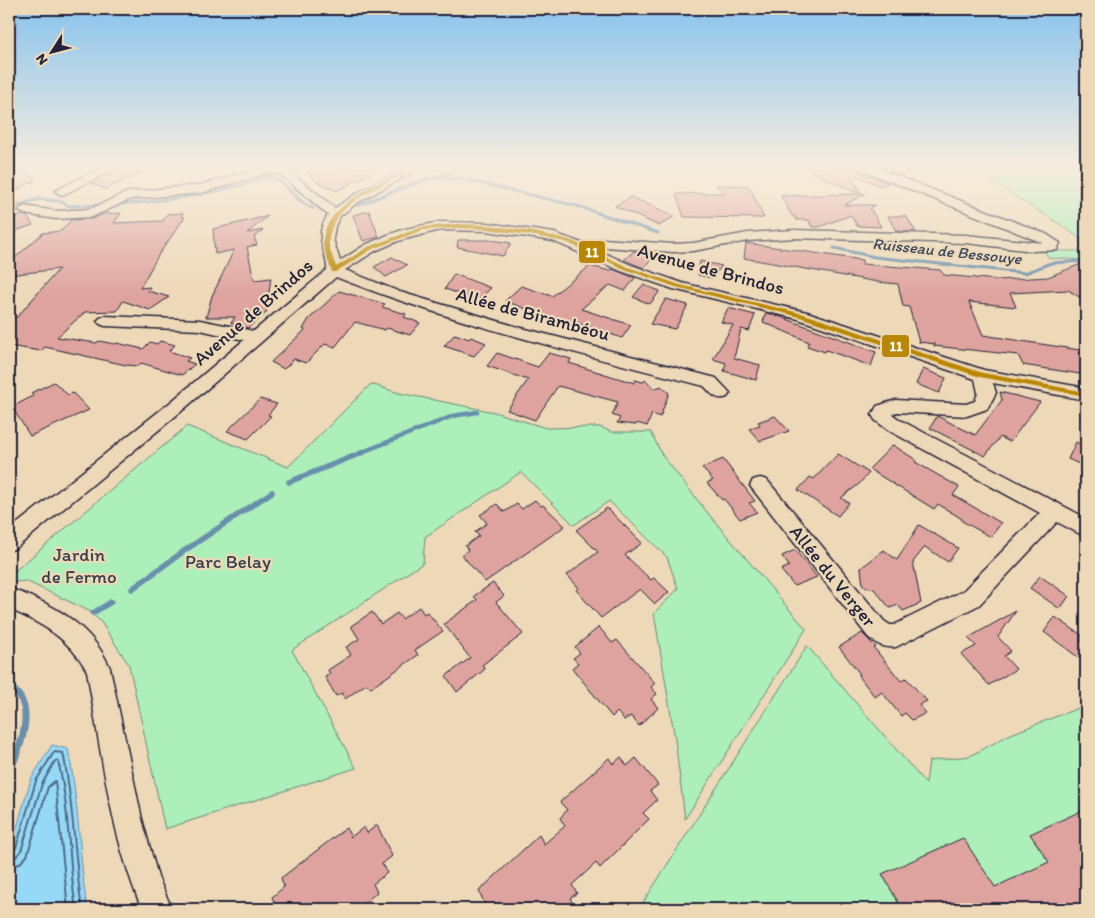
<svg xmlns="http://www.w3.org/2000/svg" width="1095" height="918" font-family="Itim,sans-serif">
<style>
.green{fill:#acefb9;stroke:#67887a}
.water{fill:#95d9f7;stroke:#6790ac}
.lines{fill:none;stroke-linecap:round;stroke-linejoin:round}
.shore{stroke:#506b86;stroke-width:2}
.stream-far3{stroke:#6790ac;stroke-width:3}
.stream-far2{stroke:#6790ac;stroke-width:4.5}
.stream-far1{stroke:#6790ac;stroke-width:5.5}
.stream{stroke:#6790ac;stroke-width:7}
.building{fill:#dea39f;stroke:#22223b}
.street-casing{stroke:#22223b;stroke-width:3}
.street{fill:#edd8b7;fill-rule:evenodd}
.bus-1-casing{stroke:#edd8b7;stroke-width:3}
.bus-1{fill:#b98706;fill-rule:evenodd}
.labels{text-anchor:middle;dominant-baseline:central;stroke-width:4.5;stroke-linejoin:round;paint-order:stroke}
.far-water-label{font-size:16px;font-style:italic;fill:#394761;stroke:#edd8b7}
.street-label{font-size:19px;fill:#22223b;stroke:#edd8b7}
.park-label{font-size:19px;fill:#37414e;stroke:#edd8b7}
.line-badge{stroke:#edd8b7;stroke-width:2}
.badge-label{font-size:14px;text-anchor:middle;font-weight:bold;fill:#fff}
</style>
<rect width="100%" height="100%" fill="#edd8b7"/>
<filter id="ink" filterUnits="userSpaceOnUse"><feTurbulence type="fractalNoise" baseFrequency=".02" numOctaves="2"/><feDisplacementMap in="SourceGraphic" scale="10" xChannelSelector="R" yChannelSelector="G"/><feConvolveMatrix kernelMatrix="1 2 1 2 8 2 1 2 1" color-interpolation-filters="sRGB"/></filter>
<g filter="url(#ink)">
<g class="green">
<path d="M1029,167H1086V260L1049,258L1044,251H1080L1083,241C1054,218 1022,202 992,181Z"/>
<polygon points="371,384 399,393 494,412 546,428 600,427 612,432 651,432 662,455 711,517 806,629 685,819 675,739 654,613 678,589 667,557 609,501 574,525 521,472 425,537 423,563 292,650 356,768 165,829 129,665 101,622 89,611 26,581 14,582 9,578 9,576 187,426 288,467"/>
<polygon points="807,646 926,784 929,761 970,756 1011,734 1086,705 1086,909 639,909"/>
</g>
<path class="water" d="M52,745L68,749C79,802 79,856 87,909H9V855L31,779Z"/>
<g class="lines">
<g class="shore">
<path d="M9,852L16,848L36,781L54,752L63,753C74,804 74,857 82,909"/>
<path d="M9,858L16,857L21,851L42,784L55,761H58C70,809 68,860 76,909"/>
<polyline points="9,866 19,864 27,856 48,787 55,781 68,909"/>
</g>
<g class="stream-far3">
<polyline points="438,176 471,167"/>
<path d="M119,204C171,201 220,194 269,176C288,182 295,202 313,208"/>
<polyline points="358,205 429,178 459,178 577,206 658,233"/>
<polyline points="9,208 39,199 59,201 70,206 101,205"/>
<polyline points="834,248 875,257 1025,273 1051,263 1086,261"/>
</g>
<polyline class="stream-far2" points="360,453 453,416 477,412"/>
<g class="stream-far1">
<polyline points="289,482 364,452"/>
<polyline points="132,589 184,551 272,492"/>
<polyline points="93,613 111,602"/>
</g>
<path class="stream" d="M9,686C13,689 17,693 20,697C33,719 18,752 9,773"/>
</g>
<g class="building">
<polygon points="9,167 20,167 36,180 9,194"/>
<polygon points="120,167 155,167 105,189 91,183"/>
<polygon points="302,167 383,167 337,191 317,182"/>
<polygon points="799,167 856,167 859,171 888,183 881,186 849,173 862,194 865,194 844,205 875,205 870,208 881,227 857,226 851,215 819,227 812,227 809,220 797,220 794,216 792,216 781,196 861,194"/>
<polygon points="879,167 920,167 902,176"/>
<polygon points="716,185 749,186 764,218 684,217 676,194 724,193"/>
<polygon points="631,197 675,216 659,226 615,206"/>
<polygon points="369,211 379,237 363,241 353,215"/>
<polygon points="121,213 114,223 163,221 167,214 183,213 181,217 185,217 159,254 140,288 150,287 148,291 169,297 150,310 123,301 117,311 85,312 57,337 96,343 99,341 115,344 117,343 143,349 150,342 157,344 160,341 175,345 169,351 190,358 186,361 195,364 182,375 141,363 138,366 126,365 45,347 41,351 9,346 9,316 17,317 59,269 9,275 9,263 43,233 61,231 71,220 92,219 104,214"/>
<polygon points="22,215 27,216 33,225 9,233 9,219"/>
<polygon points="268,216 247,233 263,230 254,237 257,245 247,247 254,280 271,278 266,313 248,328 231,323 235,317 206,317 212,296 234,250 215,254 213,229"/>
<polygon points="888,216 906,216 916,232 896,231"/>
<polygon points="458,240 492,240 511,243 503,256 457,247"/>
<polygon points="746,243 862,260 862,264 940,270 944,275 997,280 1048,277 1086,262 1086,301 1068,290 1010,293 1016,307 969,302 983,335 1086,351 1086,375 1023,365 1018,355 934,346 935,344 919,342 909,307 903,306 898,284 878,282 744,258"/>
<polygon points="634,251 642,252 654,256 644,268 624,260"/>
<polygon points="392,257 407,265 386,277 374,267"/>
<polygon points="700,261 722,266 712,278 698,275"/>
<polygon points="590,266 610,271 612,269 635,278 625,291 610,285 581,309 631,325 622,338 572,321 569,325 505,301 521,286 552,296"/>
<polygon points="454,274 491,288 478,300 445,289"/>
<polygon points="643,285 660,291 650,304 633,297"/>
<polygon points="339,291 385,304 382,307 406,314 404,317 420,323 410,335 387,328 385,330 355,322 335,347 325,344 306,363 294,359 284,369 271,362 305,330 303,329 309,319"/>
<polygon points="666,299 688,305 675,329 650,324"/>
<polygon points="728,308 755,315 749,331 741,329 734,358 760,365 756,380 724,371 726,363 713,359 733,325 721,322"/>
<polygon points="766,313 781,317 876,352 871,366 826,350 825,352 807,346 809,342 763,322"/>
<polygon points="455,334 469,339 471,337 486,343 474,356 444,346"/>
<polygon points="497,353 538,367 549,353 571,359 569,363 634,383 635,380 643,382 646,380 654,389 661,386 669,393 660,417 652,414 647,426 637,423 636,425 617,423 620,418 612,415 618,402 558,386 535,420 507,410 528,380 487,366"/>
<polygon points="923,369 946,378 939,393 916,384"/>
<polygon points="54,382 68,395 73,393 89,410 30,436 12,407 33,396 31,393"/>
<polygon points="1000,392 1040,402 1010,442 1000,437 985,456 930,428 937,416 975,435 1002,400"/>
<polygon points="260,399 277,404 268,415 271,416 248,439 227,431"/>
<polygon points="775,416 789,431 760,441 749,429 760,425 758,422"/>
<polygon points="1076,442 1086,447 1086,467 1068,459"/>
<polygon points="893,445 916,460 915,462 959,487 953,495 1001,523 991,537 962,521 962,519 938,504 934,509 869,469"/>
<polygon points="838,454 869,473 859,484 841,498 849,503 838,516 798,490 810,477 814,479"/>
<polygon points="723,459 755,501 749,503 757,512 740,519 724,499 722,500 707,483 713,480 702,468"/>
<polygon points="535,500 541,506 543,505 565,526 485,582 462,555 468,550 465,546 479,536 475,532 487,523 480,515 497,504 504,512 517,504 522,509"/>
<polygon points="607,508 642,543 625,555 651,580 654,578 669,592 655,604 640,589 601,618 576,590 579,588 567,575 598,552 576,530"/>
<polygon points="919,525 958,548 948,562 925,547 913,562 921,603 903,611 898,605 890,608 874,589 863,586 861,568 884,550 897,560"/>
<polygon points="795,550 817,577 794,586 781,570 789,566 782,556"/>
<polygon points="1040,576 1069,596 1060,609 1030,588"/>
<polygon points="493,583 504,596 496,602 523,634 482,665 485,669 457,692 446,676 470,658 444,624 477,600 474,596"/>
<polygon points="419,607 424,614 427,612 443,631 415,650 418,655 371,688 366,684 345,699 342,693 336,696 325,677 330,674 328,670 351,655 346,647 359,639 351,626 372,612 381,624 397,613 402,619"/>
<polygon points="1016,611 998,637 1011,651 1004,656 1016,669 989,685 961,654 976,646 968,638"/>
<polygon points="1055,617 1083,636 1080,639 1086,644 1086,663 1044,632"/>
<polygon points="599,627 612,643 617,640 655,683 651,687 657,694 651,699 658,708 639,726 631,716 624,720 617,712 612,717 572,668 578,663 573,658 580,653 575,647"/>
<polygon points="862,633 876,647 874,648 901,681 906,678 927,701 919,705 926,713 912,720 905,713 901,716 882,692 875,697 858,675 860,674 839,647"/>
<polygon points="621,757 627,766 636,758 658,785 650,791 657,800 643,813 649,819 600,868 596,863 572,885 577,893 570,898 576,909 487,909 479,891 539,835 544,844 565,826 560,818 567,810 560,802 609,758 613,764"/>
<polygon points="1086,809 1086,909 902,909 882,874 963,838 995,887 1049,862 1030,834"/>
<polygon points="377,825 392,856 382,864 387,873 373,884 377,892 358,909 277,909 272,897 284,887 281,878 346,828 351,837 364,827 367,833"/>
</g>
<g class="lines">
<g class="street-casing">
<g id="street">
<polygon points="103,167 118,167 65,194 61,195 55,191"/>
<path d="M266,167L287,169L335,208L359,192L407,167H422L357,203L340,216L335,226L333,239L340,261L365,245L388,235L405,229L440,222L487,223L554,233L587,245L604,239L673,244L693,243L748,233L794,230L966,235L1043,243L860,169L858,167H874L1046,234L1060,243L1057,250L1033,251L966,243L794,238L748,241L693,251L673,252L605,247L598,250L631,265L682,283L807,312L984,370L1086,388V400L993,383L996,393L987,409L967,416L897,412L892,414L900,420L1086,518V537L1057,522L979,605L896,647C883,648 878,645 868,637L750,486L753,480L760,478L767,480L884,621L890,625H894L963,591L1040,513L888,430L875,420L872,415L877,406L896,400L966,404L975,401L978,393L975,379L798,319L673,289L621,271L553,241L487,231L440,230L398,241L375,251L345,270L400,292L518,327L716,378L730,393L727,397C716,401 712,394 704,386C580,354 455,324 336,277L184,409L16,548L9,551V530L172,401L244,340L200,330L105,326L100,324L97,321L100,318L105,316L200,320L254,331L327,270V266C324,245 314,236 328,215L280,174L268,173L201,193L131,199L92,217L56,219L24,214L18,210L24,206L56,211L90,209L128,192L200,185Z"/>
<path d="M9,588C52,604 91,623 110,668L142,819L158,877L172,909H142C110,834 101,750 87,671C69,638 41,623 9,609Z"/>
</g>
</g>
<use href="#street" class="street"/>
<g class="bus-1-casing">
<path id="bus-1" d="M406,171H408V173C379,187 331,204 329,241C328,250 334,258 336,267L368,247L422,227L457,224L487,225L535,232L570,240L628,267L680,285L804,314L983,373L1086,392V396L980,377L800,317L676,287L624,269L566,242L535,236L487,229L457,228L423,230L372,249L336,272H332C330,265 323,249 323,243C323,207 377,182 406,171Z"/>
</g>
<use href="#bus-1" class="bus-1"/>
</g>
</g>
<linearGradient id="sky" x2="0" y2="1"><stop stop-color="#87c3ee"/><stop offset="0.56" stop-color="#f7eddf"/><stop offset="1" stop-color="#f7eddf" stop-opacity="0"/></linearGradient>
<rect width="1095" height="296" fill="url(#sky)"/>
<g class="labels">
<g class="far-water-label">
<text transform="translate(947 251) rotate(6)">Ruisseau de Bessouye</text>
</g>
<g class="street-label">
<text transform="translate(711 269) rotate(15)">Avenue de Brindos</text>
<text transform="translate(253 312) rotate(-41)">Avenue de Brindos</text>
<text transform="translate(533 314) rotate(15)">Allée de Birambéou</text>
<text transform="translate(833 576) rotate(51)">Allée du Verger</text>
</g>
<g class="park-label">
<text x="79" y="554">Jardin<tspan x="79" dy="22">de Fermo</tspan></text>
<text x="228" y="561">Parc Belay</text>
</g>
</g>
<g class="line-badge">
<rect x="578" y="240" width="28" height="24" rx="5" fill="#b98706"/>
<rect x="881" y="334" width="29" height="24" rx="5" fill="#b98706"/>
</g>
<g class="badge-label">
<text x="592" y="257">11</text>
<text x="896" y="351">11</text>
</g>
<rect width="1095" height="918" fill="none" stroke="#edd8b7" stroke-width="30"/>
<rect x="15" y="15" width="1065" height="888" fill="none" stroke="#22223b" stroke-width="2" filter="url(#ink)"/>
<g transform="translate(52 52) rotate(234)" stroke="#edd8b7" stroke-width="4" paint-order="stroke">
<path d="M0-4L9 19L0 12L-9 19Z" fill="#22223b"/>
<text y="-8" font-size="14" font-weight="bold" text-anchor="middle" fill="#22223b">N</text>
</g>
</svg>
